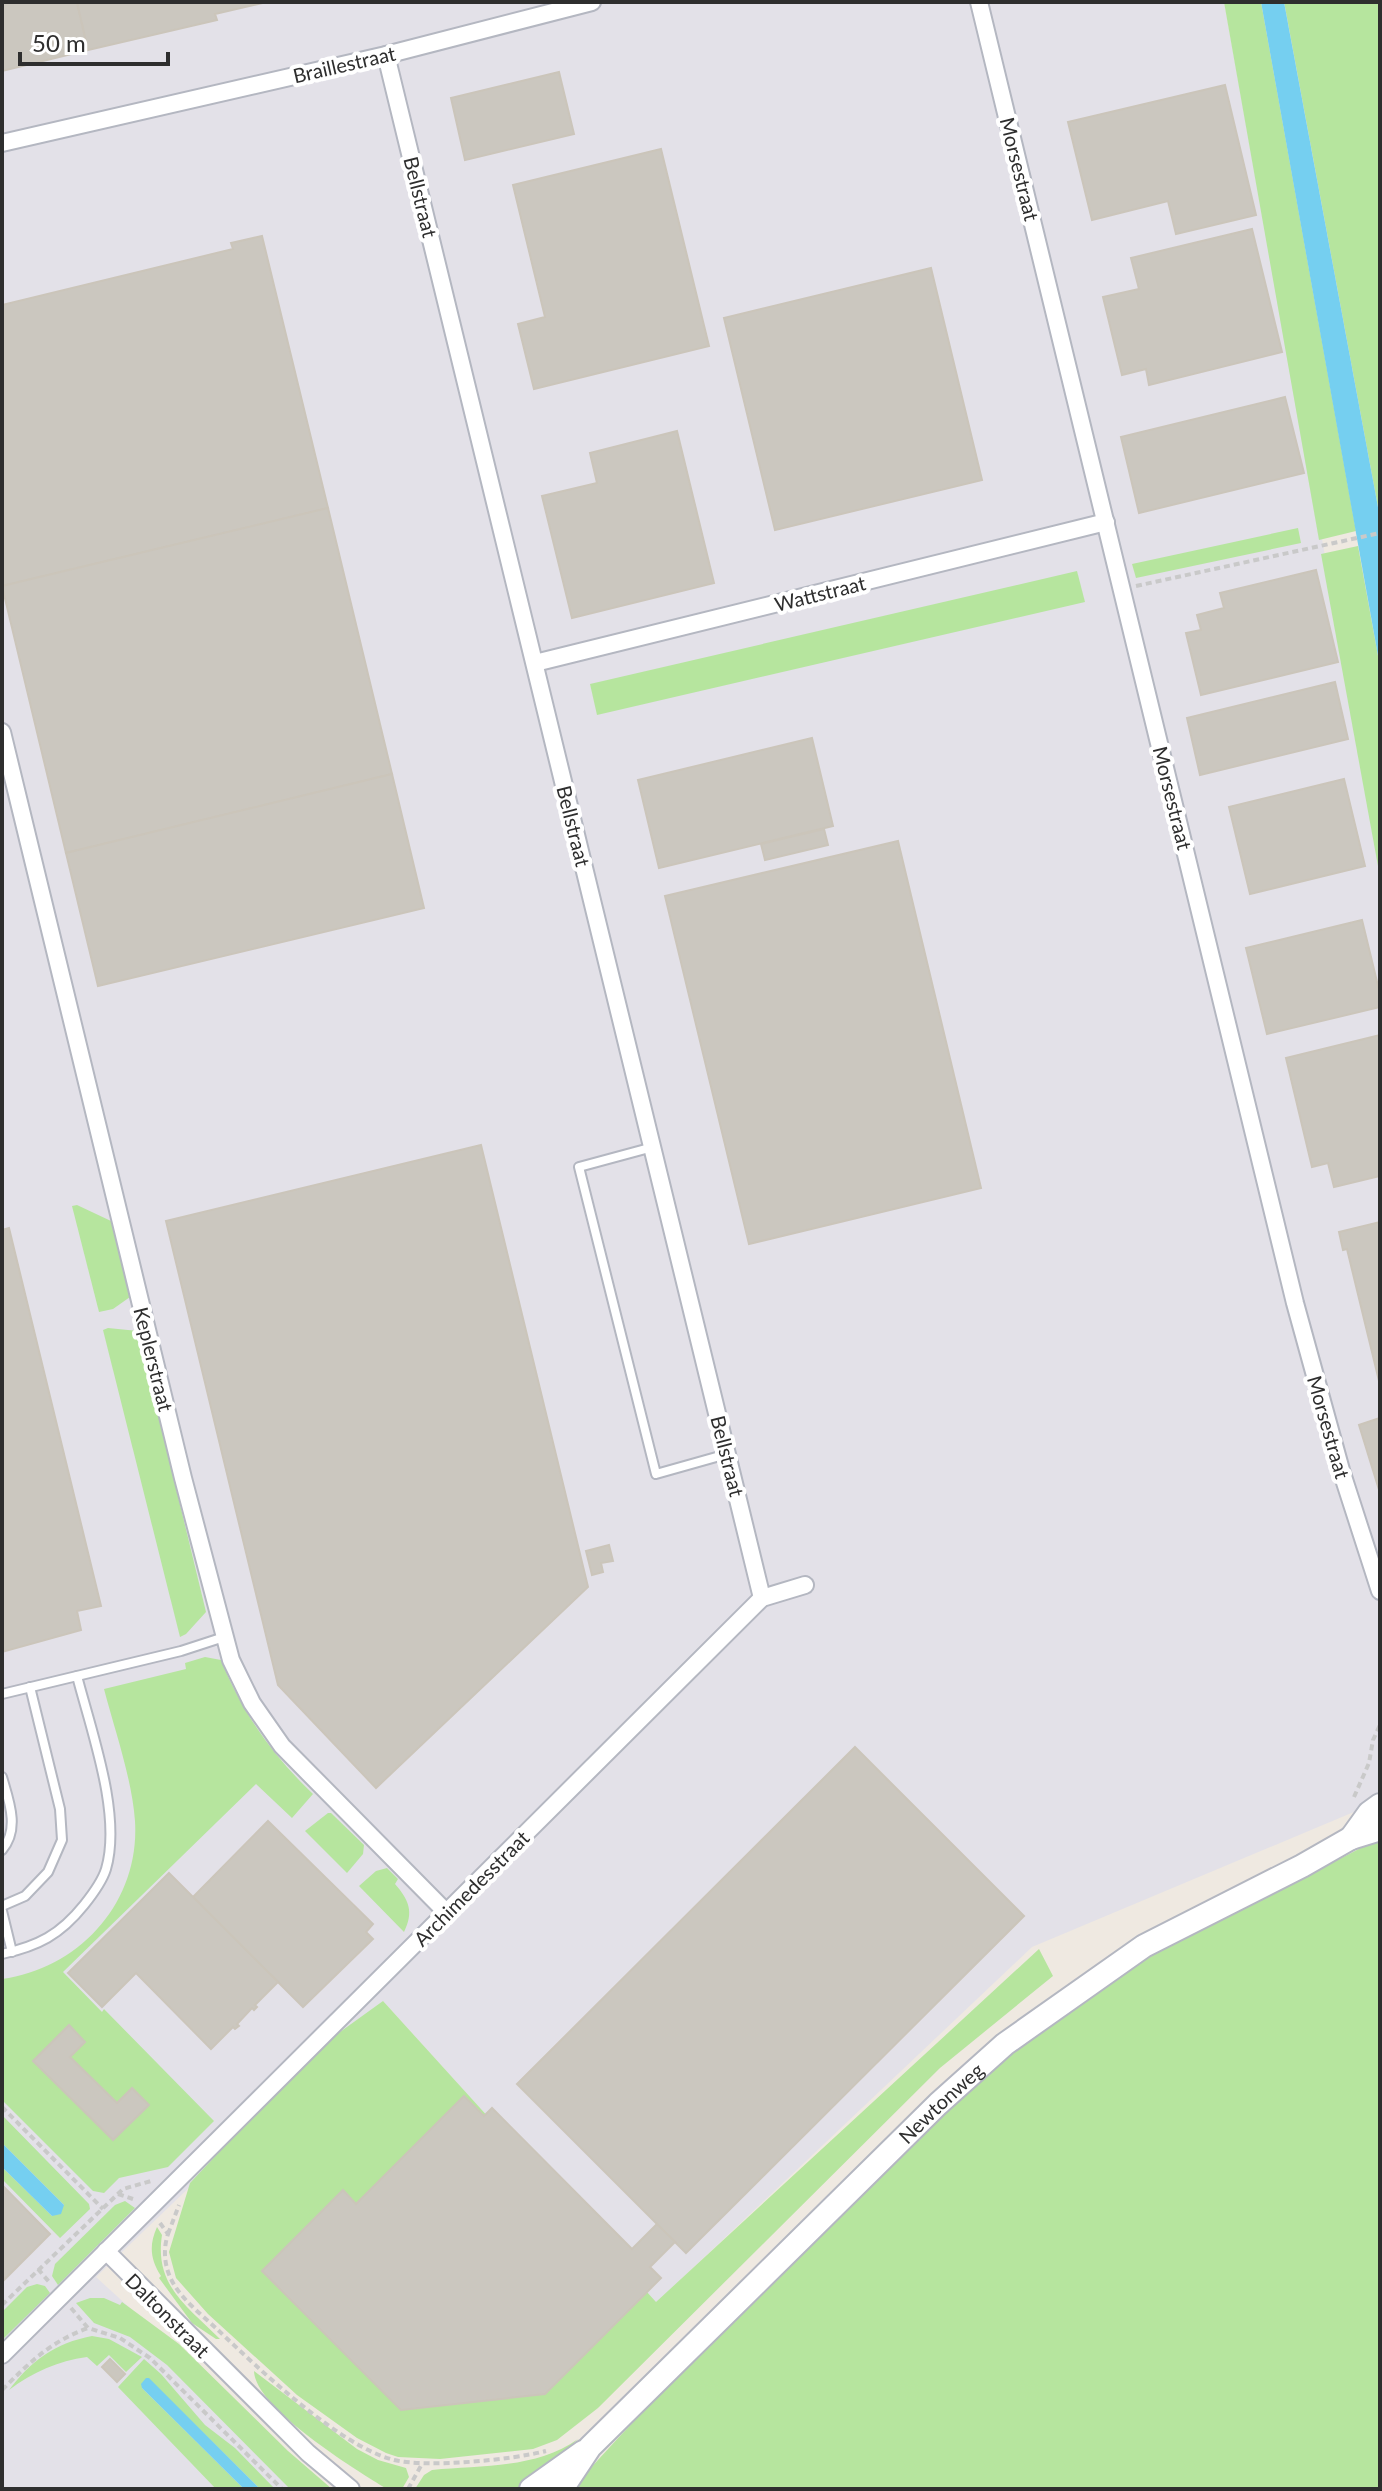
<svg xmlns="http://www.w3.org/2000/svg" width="1382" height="2491" font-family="Lato,sans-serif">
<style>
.industrial{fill:#e3e1e8}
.green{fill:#b6e59e}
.water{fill:#75cff0}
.building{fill:#cbc7bf;stroke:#cbc5ba;stroke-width:2}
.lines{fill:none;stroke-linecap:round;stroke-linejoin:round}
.lane-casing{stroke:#b4b7c1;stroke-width:12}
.street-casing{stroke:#b4b7c1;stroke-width:20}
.secondary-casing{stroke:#b4b7c1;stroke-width:26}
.path{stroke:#c9c9c9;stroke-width:4;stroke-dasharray:6 4;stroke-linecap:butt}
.lane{stroke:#fff;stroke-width:8}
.street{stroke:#fff;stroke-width:16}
.secondary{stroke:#fff;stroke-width:22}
.labels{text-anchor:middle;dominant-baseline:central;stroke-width:8;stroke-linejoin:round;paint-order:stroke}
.street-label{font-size:20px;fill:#2e2e2e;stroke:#fff}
</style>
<rect width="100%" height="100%" fill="#efe9e1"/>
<polygon class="industrial" points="2,2 1224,2 1380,857 1380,1801 1032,1947 656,2303 383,2001 96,2277 166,2341 302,2489 2,2489"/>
<g class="green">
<polygon points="1224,2 1261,2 1356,531 1319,540"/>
<polygon points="1284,2 1380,2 1380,518 1285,7"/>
<polygon points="1298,528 1301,543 1136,578 1132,564"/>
<polygon points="1358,546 1380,667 1380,877 1321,554"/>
<polygon points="1077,571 1085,602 597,715 590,684"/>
<polygon points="77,1205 111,1221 130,1297 113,1309 99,1312 72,1206"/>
<polygon points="108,1328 138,1331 206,1612 186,1634 180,1637 103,1330"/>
<path d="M205,1657L221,1660C242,1712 272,1755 313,1794L292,1818L256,1784L63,1972L102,2012L104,2009L214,2121L168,2167L119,2178L104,2193L93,2191L2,2100V1979C80,1968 140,1902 135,1821C132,1779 115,1731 104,1689L186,1669L185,1663Z"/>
<polygon points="328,1813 331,1813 364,1845 363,1854 347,1873 305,1831"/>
<path d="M1380,1837V2489H572C648,2402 731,2323 813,2242C911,2145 1006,2046 1123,1972C1156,1950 1192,1930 1228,1912C1278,1886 1331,1866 1380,1837Z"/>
<path d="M387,1868L398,1879L395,1884C409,1900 414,1912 404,1932L359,1886L376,1871Z"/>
<polygon points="1039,1949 1053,1976 940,2068 598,2408 557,2440 533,2449 440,2459 398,2457 386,2453 357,2438 297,2395 208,2314 176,2278 169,2252 190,2183 315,2050 383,2001 656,2302"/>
<polygon points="2,2115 89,2204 90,2209 60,2238 2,2179 2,2167 52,2216 64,2205 2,2143"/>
<polygon points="125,2201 135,2208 58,2285 52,2276 55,2264 115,2205"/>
<path d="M157,2227L162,2235C154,2286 188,2307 220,2339H216L192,2323L159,2278L161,2276C150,2259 149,2245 157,2227Z"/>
<polygon points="37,2284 45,2286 50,2293 2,2340 2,2312 27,2287"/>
<polygon points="90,2298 104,2298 120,2305 122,2302 179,2344 288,2451 332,2489 290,2489 167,2365 130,2337 94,2323 76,2303"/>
<path d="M92,2336L109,2339L142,2357L126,2372L109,2355L97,2366L87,2357C58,2361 33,2372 9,2390C31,2361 55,2343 92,2336Z"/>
<polygon points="144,2359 161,2374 205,2425 235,2448 275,2489 260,2489 149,2379 142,2388 244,2489 216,2489 118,2387"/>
<path d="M254,2371L357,2449L378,2460L406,2468L409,2477L402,2489H387C356,2470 255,2408 254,2371Z"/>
<path d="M578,2439L546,2469L518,2488L415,2489L424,2475L432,2470C481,2465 536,2469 578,2439Z"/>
</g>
<g class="water">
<polygon points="1261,2 1284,2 1380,518 1380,667"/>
<polygon points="2,2143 64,2205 61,2214 52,2216 2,2167"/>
<polygon points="146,2378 149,2378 260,2489 244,2489 142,2388 141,2384"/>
</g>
<g class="building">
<polygon points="2,2 77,2 88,50 2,71"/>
<polygon points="77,2 267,2 215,14 217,20 88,50"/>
<polygon points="559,72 574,134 465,160 451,98"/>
<polygon points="1225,85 1256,215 1176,234 1168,201 1092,220 1068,122"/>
<polygon points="661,149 709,346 534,389 518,324 545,317 513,185"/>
<polygon points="1252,229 1282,352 1149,385 1146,369 1122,375 1103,297 1139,289 1131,258"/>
<polygon points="262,236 328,508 2,586 2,305 233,249 231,243"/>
<polygon points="931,268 982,480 775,530 724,318"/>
<polygon points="1285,397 1304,473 1139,513 1121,437"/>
<polygon points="677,431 714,583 572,618 542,496 597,483 590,453"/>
<polygon points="328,508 392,774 66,853 2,586"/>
<polygon points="1316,570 1338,662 1201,695 1186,633 1201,630 1197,615 1224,608 1220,593"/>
<polygon points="1335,682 1348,739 1200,775 1187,718"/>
<polygon points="812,738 833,826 659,868 638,780"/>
<polygon points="392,774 424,908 98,986 66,853"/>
<polygon points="1344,779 1365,866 1250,894 1229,807"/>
<polygon points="824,829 828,845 765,860 761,844"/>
<polygon points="898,841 981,1188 749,1244 665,896"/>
<polygon points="1362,920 1380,994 1380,1007 1267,1034 1246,948"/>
<polygon points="1380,1035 1380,1176 1334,1187 1328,1163 1312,1167 1286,1058"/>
<polygon points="481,1145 588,1587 376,1788 278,1685 166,1221"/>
<polygon points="1380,1222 1380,1385 1347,1249 1343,1250 1339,1232"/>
<polygon points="9,1228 101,1606 77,1611 81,1630 2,1652 2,1230"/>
<polygon points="1380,1418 1380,1493 1359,1425"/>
<polygon points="609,1545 613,1561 601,1563 603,1572 592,1575 586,1551"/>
<polygon points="855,1747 1024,1916 686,2253 517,2084"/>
<polygon points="268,1821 373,1924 366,1932 373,1939 303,2007 193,1897"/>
<polygon points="169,1873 278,1982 255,2005 257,2007 254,2010 252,2008 237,2024 239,2026 235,2029 233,2027 211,2049 136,1973 102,2007 68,1973"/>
<polygon points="69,2025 85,2042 70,2057 117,2103 132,2088 149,2105 113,2140 33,2061"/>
<polygon points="464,2096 484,2116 492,2108 632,2249 657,2224 675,2242 650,2267 661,2278 545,2394 401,2410 262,2271 343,2190 356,2204"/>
<polygon points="2,2185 50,2234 2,2282"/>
<polygon points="110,2359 125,2374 117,2382 102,2367"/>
</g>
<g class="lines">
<g class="lane-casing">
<g id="lane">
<polyline points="653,1147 579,1167 656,1474 727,1454"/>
<polyline points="2,1694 181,1651 224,1637"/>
<path d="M2,1777C9,1801 20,1829 2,1850"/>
<polyline points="2,1906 25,1896 48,1872 62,1840 60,1809 30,1687"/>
<polyline points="2,1911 12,1952"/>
<path d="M2,1954C38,1946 60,1935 84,1905C92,1895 102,1882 106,1869C122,1815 91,1730 77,1676"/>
</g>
</g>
<g class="street-casing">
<g id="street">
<polyline points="979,2 1295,1303 1341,1470 1380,1591"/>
<polyline points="386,55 762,1598"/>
<polyline points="2,143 386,55 592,2"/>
<polyline points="535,663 1106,522"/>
<polyline points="2,732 183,1478 231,1660 252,1703 282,1746 446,1912"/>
<polyline points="106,2251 308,2453 351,2489"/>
<polyline points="2,2355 762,1598 805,1585"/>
</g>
</g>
<g class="secondary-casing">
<g id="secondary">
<polyline points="1351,1838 1369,1813 1380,1805"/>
<polyline points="531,2489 583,2452"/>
<path id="s1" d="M562,2489L590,2447L938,2104L1005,2044L1144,1946L1302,1866L1351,1838L1380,1829"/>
</g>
</g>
<g class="path">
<polyline points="1136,586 1380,533"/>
<polyline points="1354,1797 1369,1763 1373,1740 1380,1725"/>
<polyline points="2,2107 103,2209"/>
<polyline points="118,2194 133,2199"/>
<path d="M160,2223L168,2234C163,2249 164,2266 172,2281C182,2300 202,2315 218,2330C259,2369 339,2446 394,2460C428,2468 511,2460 546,2451"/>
<polyline points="168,2234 179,2205"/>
<polyline points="38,2269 50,2283"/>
<polyline points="2,2305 123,2189 151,2181"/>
<polyline points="71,2308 88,2328 120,2338 150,2358 282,2489"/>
<path d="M2,2390C30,2362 50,2342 88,2328"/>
<polyline points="408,2489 422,2464"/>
</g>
<use href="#lane" class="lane"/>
<use href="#street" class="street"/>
<use href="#secondary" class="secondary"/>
</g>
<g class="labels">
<g class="street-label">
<text transform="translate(344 64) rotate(-13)">Braillestraat</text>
<text transform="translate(1020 169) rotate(76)">Morsestraat</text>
<text transform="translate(421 197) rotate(76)">Bellstraat</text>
<text transform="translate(820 593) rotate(-14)">Wattstraat</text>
<text transform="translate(1173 798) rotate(76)">Morsestraat</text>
<text transform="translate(574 826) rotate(76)">Bellstraat</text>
<text transform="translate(154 1359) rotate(76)">Keplerstraat</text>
<text transform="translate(1329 1427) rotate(74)">Morsestraat</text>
<text transform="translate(728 1456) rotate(76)">Bellstraat</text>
<text transform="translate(471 1888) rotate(-45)">Archimedesstraat</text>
<text stroke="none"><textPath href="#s1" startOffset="542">Newtonweg</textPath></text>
<text transform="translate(168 2315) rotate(45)">Daltonstraat</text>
</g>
</g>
<rect width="1382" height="2491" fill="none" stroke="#2e2e2e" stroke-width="8"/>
<path d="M20 52v12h148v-12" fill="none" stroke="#2e2e2e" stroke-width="4"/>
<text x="32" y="52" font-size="24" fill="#2e2e2e" stroke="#ffffff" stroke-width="6" paint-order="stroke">50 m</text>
</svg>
